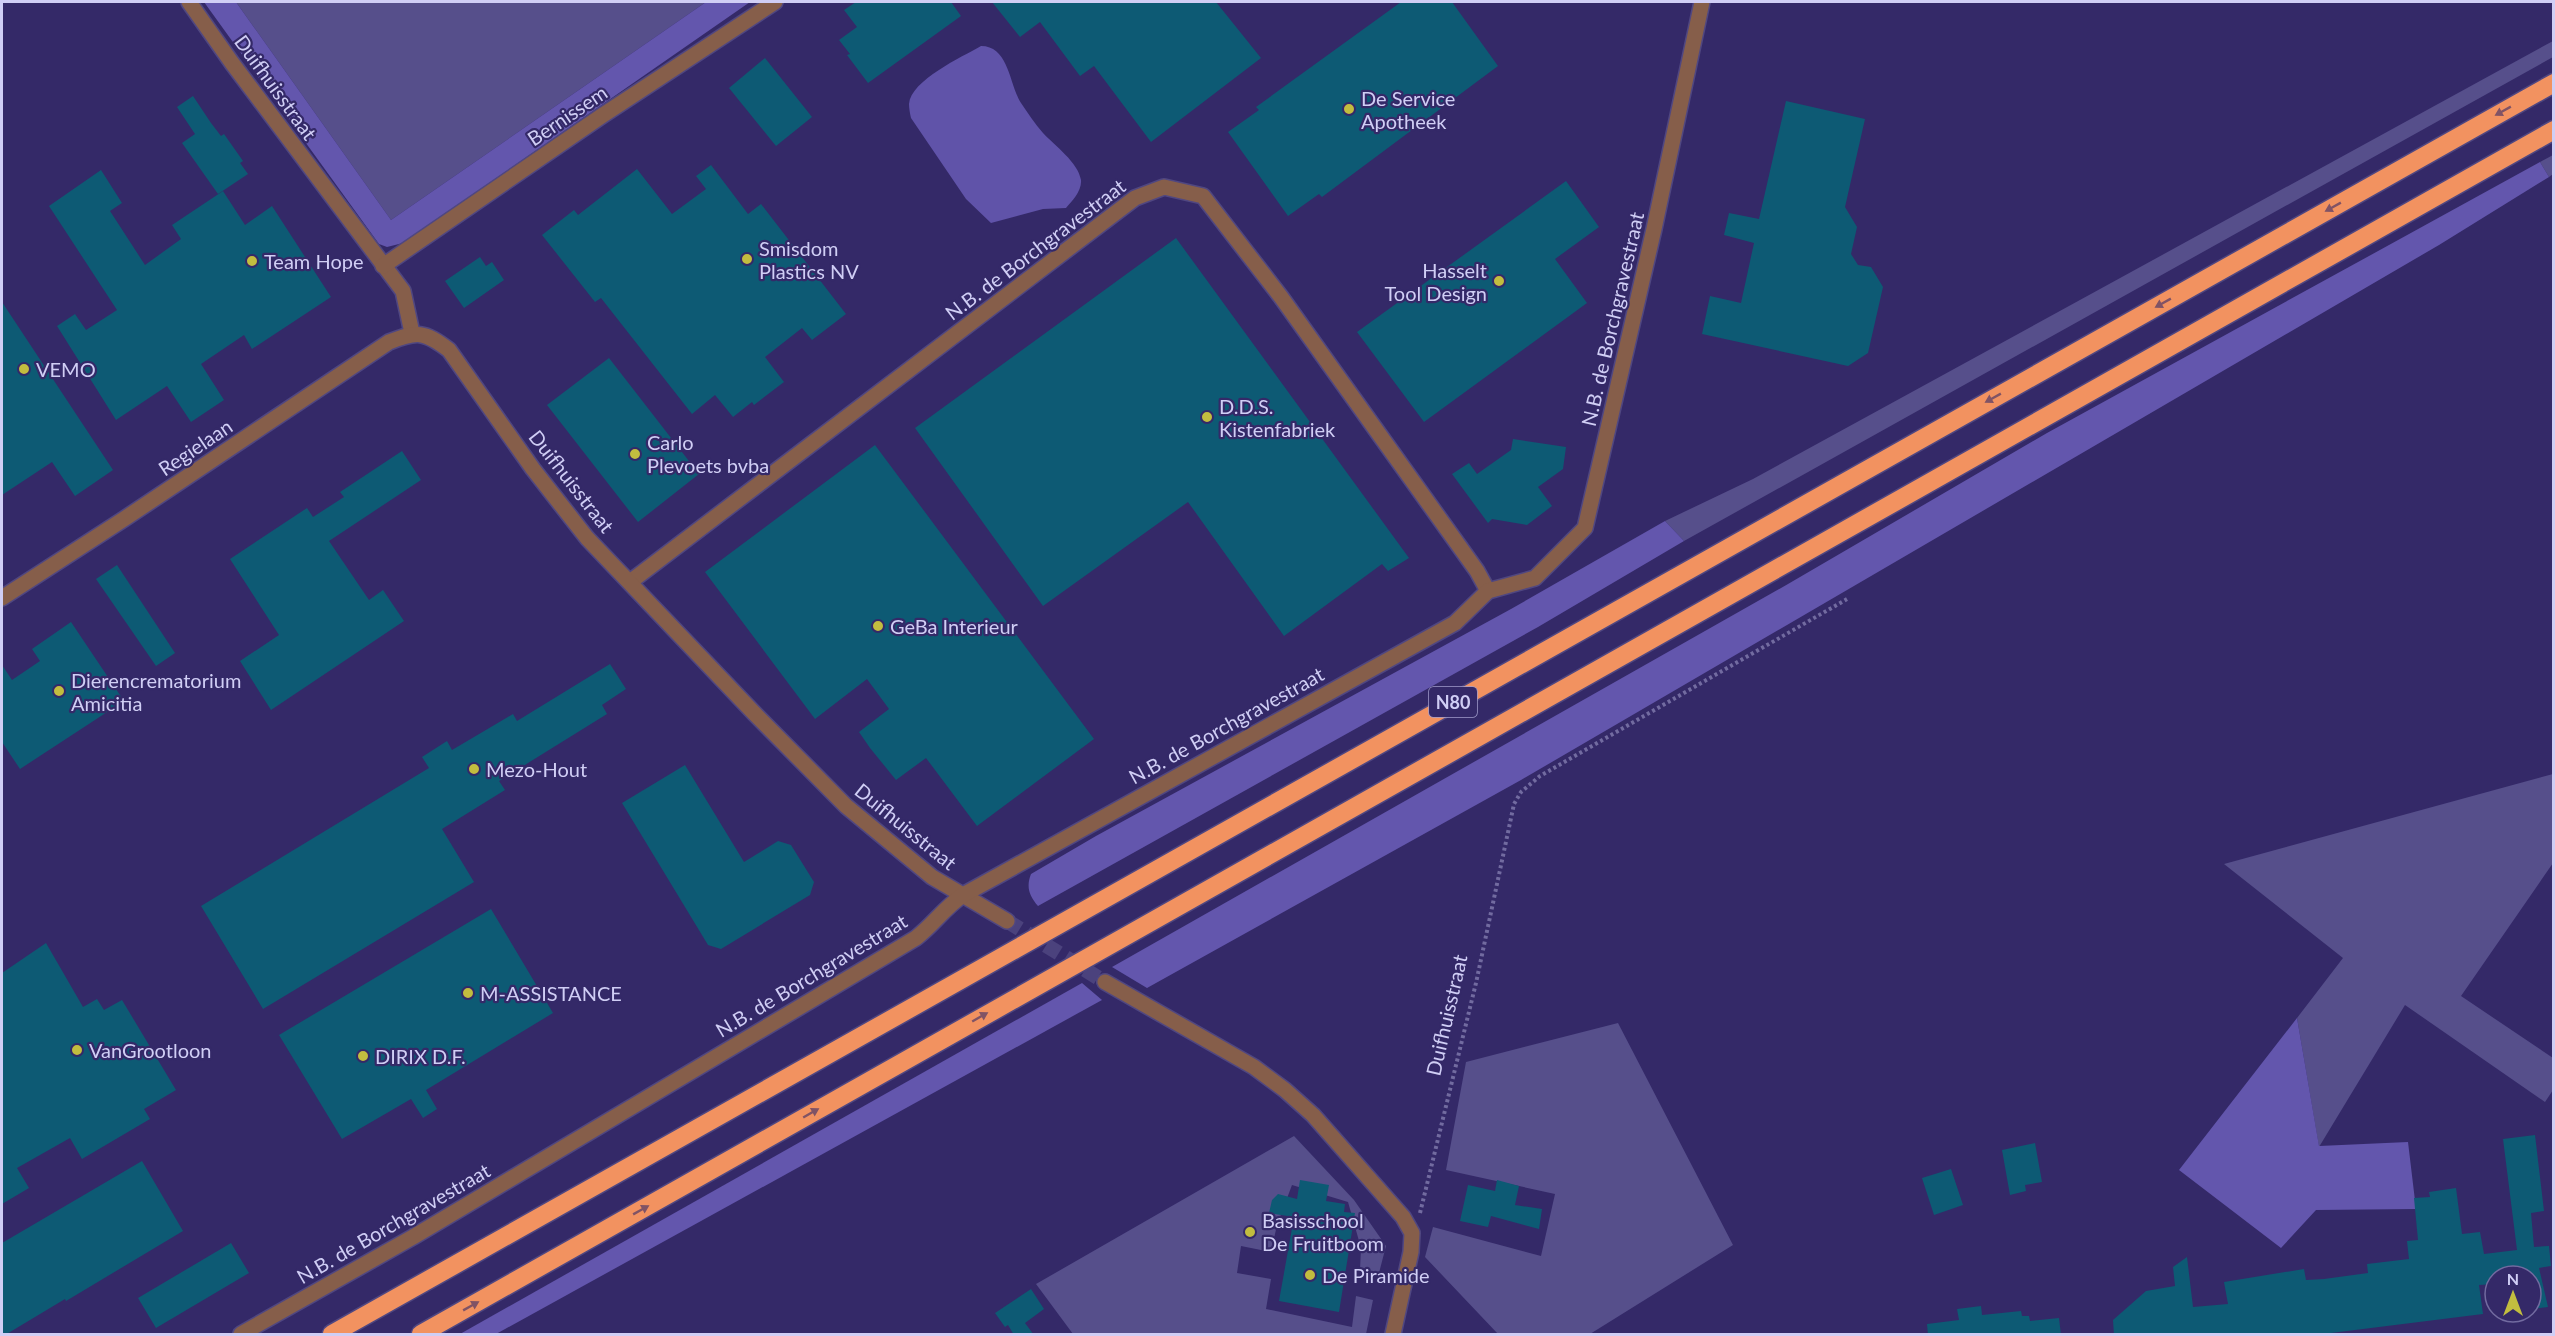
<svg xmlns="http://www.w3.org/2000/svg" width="2555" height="1336" font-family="Lato,sans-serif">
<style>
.green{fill:#564f8b}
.forest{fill:#6356ad}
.water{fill:#6053a9}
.building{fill:#0d5a74}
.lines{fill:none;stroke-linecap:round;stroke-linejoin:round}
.street-tunnel{stroke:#4b427d;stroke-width:15;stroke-dasharray:15 8;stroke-linecap:butt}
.street-casing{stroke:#504781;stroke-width:18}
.highway-casing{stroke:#504781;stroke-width:21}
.path{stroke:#726ba0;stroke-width:4;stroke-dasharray:3 3;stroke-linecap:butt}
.street{stroke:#865e4a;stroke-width:15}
.highway{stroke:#f29260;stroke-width:18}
.oneway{fill:#805365}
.poi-dot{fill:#c2bd3f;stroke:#342968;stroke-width:2}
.labels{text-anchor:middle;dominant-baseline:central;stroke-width:4.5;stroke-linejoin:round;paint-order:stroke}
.shield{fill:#342968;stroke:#a19ccb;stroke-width:1.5}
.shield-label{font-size:18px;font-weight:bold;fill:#d0cef5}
.street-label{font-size:20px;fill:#d0cef5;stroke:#342968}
.poi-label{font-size:20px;fill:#d0cef5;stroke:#342968;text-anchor:start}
</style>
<rect width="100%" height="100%" fill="#342968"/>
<g class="green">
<polygon points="236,2 706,2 391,220"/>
<polygon points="2553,41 2553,57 1684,541 1665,521 1753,479"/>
<polygon points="2553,155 2553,174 2549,177 2540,162"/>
<polygon points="2553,774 2553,863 2461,996 2553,1058 2553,1090 2545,1102 2405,1005 2319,1147 2297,1018 2343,958 2224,864"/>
<polygon points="1618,1023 1733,1245 1590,1334 1498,1334 1425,1257 1433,1227 1541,1256 1555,1194 1446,1170 1466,1062"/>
<polygon points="1294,1136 1354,1200 1386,1246 1379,1273 1360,1270 1361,1248 1348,1202 1292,1185 1277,1225 1271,1252 1241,1246 1237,1273 1271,1279 1266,1309 1352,1327 1356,1296 1373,1300 1366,1334 1073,1334 1036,1284"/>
</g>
<g class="forest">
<polygon points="204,2 236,2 391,220 706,2 750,2 403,243 387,247 379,244"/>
<polygon points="2540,162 2549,177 2439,245 1521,780 1147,988 1112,967 1788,584 2047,433"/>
<path d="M1665,521L1684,541L1538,627L1038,906C1029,895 1026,887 1031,874L1096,836L1511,609Z"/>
<polygon points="1082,983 1102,1000 496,1334 460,1334"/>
<polygon points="2297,1018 2319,1146 2408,1142 2416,1209 2316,1210 2281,1248 2179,1170"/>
</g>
<path class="water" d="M981,46C1009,46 1009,84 1021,103C1028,113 1035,124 1043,133C1055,146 1078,162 1081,180C1082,191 1072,201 1066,208L1043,209L991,223L966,199L911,118C910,114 909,108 909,104C911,80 962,57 981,46Z"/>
<g class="building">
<polygon points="856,2 951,2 961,16 868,83 847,55 850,54 839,40 857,27 844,10"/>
<polygon points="992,2 1216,2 1261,58 1151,142 1094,66 1080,76 1040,22 1020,37"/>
<polygon points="1401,2 1452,2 1498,66 1322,197 1319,194 1288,216 1228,132 1259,110 1256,107"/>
<polygon points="765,58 812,117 776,146 729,88"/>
<polygon points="193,96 211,123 221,136 224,134 243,161 240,163 248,174 218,194 182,143 195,134 177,107"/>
<polygon points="1786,101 1865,119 1845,207 1857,227 1851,254 1858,265 1871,267 1883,287 1868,353 1848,366 1702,334 1710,296 1741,303 1754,243 1724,235 1729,213 1759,219"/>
<polygon points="711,165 748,214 761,204 846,314 812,340 802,328 765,357 784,382 754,405 752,402 733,417 715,395 692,414 601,298 595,302 542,235 574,210 578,215 637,169 672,214 706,189 696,176"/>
<polygon points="101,170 122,203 110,211 145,265 181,239 172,225 223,191 245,225 272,206 331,297 252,349 244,335 201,364 224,400 191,422 167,386 116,420 57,326 75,314 86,330 117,310 49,206"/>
<polygon points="1566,181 1599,227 1555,259 1587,303 1424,422 1357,332"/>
<polygon points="1176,238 1409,558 1388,571 1382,564 1284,636 1188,502 1043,606 915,428"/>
<polygon points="480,257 486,266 492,262 504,280 464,308 445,281"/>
<polygon points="2,302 113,470 75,496 52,462 2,495"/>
<polygon points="609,358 699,474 638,522 547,405"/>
<polygon points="1513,439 1566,447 1563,469 1538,487 1552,506 1527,525 1492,519 1488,523 1452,474 1469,463 1477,474 1511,450"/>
<polygon points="875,445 1094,739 977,826 926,758 896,780 870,748 859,732 889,709 867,679 815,719 705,572"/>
<polygon points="402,451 421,480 329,541 369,600 383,590 404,621 271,710 240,661 279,635 230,559 307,508 313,517 344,497 340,492"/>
<polygon points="117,565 175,653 156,666 96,579"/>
<polygon points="71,622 124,701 20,769 2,742 2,665 12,680 40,661 32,649"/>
<polygon points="610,664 626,689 602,705 607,714 499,781 505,790 442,829 474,882 263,1009 201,906 429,768 422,757 447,741 452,750 513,714 517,721"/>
<polygon points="685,765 744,862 778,841 791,845 814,882 810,895 721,949 708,945 622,803"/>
<polygon points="491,909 553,1013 426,1090 437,1109 423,1118 411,1099 342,1139 279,1035"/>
<polygon points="46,943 83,1007 97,999 104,1010 122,1000 176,1090 144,1109 150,1119 82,1159 70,1138 17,1168 29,1188 2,1204 2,973"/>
<polygon points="2535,1135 2544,1211 2531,1213 2534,1247 2549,1246 2551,1266 2539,1268 2548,1307 2531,1309 2531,1276 2495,1276 2495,1284 2479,1285 2483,1314 2315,1335 2114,1335 2113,1320 2146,1291 2175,1286 2173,1267 2187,1257 2193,1307 2228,1304 2224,1282 2304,1269 2306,1280 2324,1279 2368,1273 2367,1264 2409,1259 2407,1241 2418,1240 2414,1198 2430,1197 2429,1192 2456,1188 2462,1234 2480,1232 2484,1254 2517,1250 2503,1139"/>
<polygon points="2035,1143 2042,1182 2025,1185 2026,1191 2010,1195 2002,1150"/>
<polygon points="142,1161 183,1231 66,1301 65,1299 5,1335 2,1335 2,1243"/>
<polygon points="1951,1169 1963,1205 1934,1215 1922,1178"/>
<polygon points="1300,1180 1329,1185 1326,1201 1345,1204 1344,1212 1355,1213 1339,1312 1279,1301 1294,1217 1269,1213 1272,1200 1278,1194 1297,1199"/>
<polygon points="1497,1180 1519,1186 1515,1205 1542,1209 1539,1229 1491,1216 1488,1227 1460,1221 1468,1185 1495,1191"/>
<polygon points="231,1243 249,1273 156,1328 138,1298"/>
<polygon points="1031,1289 1044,1309 1025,1323 1034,1335 1014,1335 1008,1325 1005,1327 995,1313"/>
<polygon points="1981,1306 1982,1315 2021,1311 2022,1316 2029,1316 2030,1321 2059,1318 2061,1335 1928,1335 1927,1324 1959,1320 1957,1309"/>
</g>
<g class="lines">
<polyline class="street-tunnel" points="1007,921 1105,982"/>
<g class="street-casing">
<g id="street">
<polyline points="189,2 232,63 403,291 412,333"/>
<polyline points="383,266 603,115 775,2"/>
<polyline points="630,582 1135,198 1164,187 1203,196 1281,297 1477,571 1488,591"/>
<path d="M2,598L124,519L389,342C417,331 424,331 449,350L533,469L587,538L754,713L846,806L932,877L1007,921"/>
<polyline points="1105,982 1254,1067 1285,1090 1313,1115 1403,1217 1412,1233 1411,1252 1393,1334"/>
<path d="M241,1334L413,1237L916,938C935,923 943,909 963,895L1455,623L1488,591L1535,578L1585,528L1654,229L1702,2"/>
</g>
</g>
<g class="highway-casing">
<g id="highway">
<polyline points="332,1334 2554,83"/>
<polyline points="421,1334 2554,130"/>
</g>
</g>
<polyline class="path" points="1420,1213 1476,983 1514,804 1521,792 1540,776 1847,599"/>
<use href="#street" class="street"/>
<use href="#highway" class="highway"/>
</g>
<defs><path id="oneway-solid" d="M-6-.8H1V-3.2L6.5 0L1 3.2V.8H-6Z" transform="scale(1.5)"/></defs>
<g class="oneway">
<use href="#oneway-solid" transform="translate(2503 111) rotate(151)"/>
<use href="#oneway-solid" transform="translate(2333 207) rotate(151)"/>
<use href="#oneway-solid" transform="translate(2163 303) rotate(151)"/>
<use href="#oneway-solid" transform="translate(1993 398) rotate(151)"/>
<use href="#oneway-solid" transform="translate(980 1017) rotate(-30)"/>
<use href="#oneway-solid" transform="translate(811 1113) rotate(-30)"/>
<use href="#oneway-solid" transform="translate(641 1210) rotate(-29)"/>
<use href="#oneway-solid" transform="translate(471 1306) rotate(-29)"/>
</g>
<g class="poi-dot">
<circle cx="1349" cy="109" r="6"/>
<circle cx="747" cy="259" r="6"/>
<circle cx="252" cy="261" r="6"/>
<circle cx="1499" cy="281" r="6"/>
<circle cx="24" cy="369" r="6"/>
<circle cx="1207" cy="417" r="6"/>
<circle cx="635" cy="454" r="6"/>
<circle cx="878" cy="626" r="6"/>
<circle cx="59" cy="691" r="6"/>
<circle cx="474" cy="769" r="6"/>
<circle cx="468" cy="993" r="6"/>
<circle cx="77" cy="1050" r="6"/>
<circle cx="363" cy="1056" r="6"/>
<circle cx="1250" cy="1232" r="6"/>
<circle cx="1310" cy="1275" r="6"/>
</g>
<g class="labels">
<rect class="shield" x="1429" y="687" width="48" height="30" rx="4.5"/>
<g class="shield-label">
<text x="1453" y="702">N80</text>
</g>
<g class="street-label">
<text transform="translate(276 87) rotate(54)">Duifhuisstraat</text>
<text transform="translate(567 115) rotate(-34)">Bernissem</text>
<text transform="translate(1035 249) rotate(-37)">N.B. de Borchgravestraat</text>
<text transform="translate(1612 319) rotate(-77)">N.B. de Borchgravestraat</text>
<text transform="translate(195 447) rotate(-34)">Regielaan</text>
<text transform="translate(572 481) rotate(52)">Duifhuisstraat</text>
<text transform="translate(1226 725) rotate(-29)">N.B. de Borchgravestraat</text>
<text transform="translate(906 826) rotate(39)">Duifhuisstraat</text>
<text transform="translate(811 975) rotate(-31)">N.B. de Borchgravestraat</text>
<text transform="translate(1446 1015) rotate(-77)">Duifhuisstraat</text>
<text transform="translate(393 1223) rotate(-30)">N.B. de Borchgravestraat</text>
</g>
<g class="poi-label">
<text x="1361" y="98">De Service<tspan x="1361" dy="23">Apotheek</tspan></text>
<text x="759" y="248">Smisdom<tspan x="759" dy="23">Plastics NV</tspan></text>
<text x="264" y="261">Team Hope</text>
<text x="1487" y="270" text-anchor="end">Hasselt<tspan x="1487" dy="23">Tool Design</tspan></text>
<text x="36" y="369">VEMO</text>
<text x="1219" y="406">D.D.S.<tspan x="1219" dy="23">Kistenfabriek</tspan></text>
<text x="647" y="442">Carlo<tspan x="647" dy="23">Plevoets bvba</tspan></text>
<text x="890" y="626">GeBa Interieur</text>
<text x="71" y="680">Dierencrematorium<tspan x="71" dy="23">Amicitia</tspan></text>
<text x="486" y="769">Mezo-Hout</text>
<text x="480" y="993">M-ASSISTANCE</text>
<text x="89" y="1050">VanGrootloon</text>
<text x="375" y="1056">DIRIX D.F.</text>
<text x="1262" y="1220">Basisschool<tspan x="1262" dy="23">De Fruitboom</tspan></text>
<text x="1322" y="1275">De Piramide</text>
</g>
</g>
<rect width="2555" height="1336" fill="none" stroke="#d0cef5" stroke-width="6"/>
<g transform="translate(2513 1294)"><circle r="28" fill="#342968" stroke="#726ba0" stroke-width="1.5"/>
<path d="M0-4.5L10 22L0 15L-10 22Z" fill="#c2bd3f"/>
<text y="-9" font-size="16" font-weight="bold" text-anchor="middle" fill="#d0cef5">N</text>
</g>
</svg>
